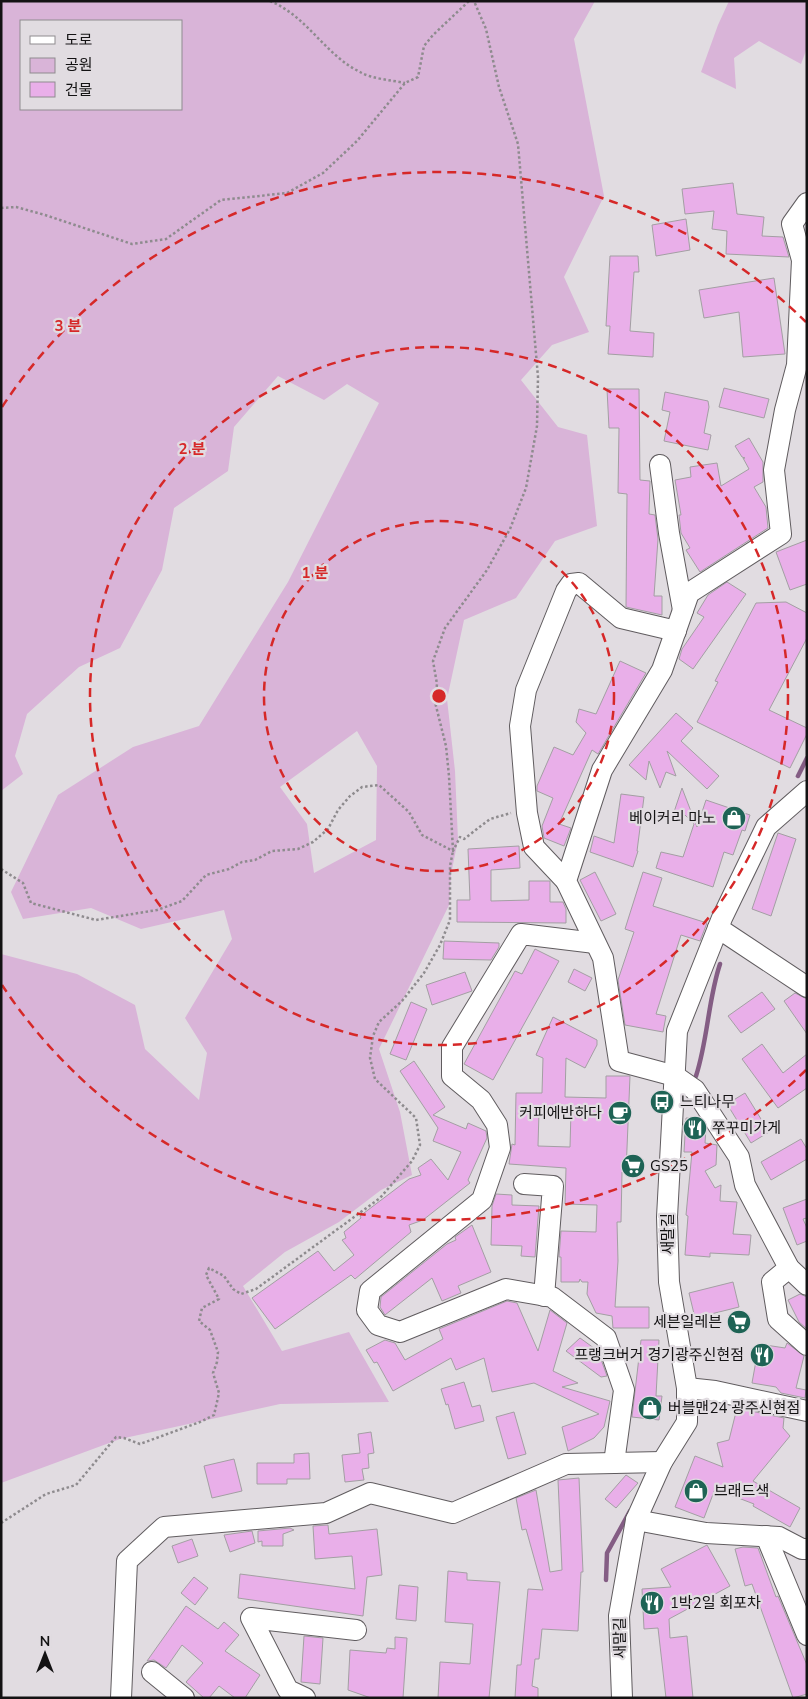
<svg xmlns="http://www.w3.org/2000/svg" width="808" height="1699" font-family="'Nunito Sans','Noto Sans KR',sans-serif">
<style>
.green{fill:#d9b4d8;fill-rule:evenodd}
.lines{fill:none;stroke-linecap:round;stroke-linejoin:round}
.stream{stroke:#845d84;stroke-width:4.5}
.building{fill:#e9afe9;stroke:#a39fa3;fill-rule:evenodd}
.minor-casing{stroke:#605c5f;stroke-width:22}
.path{stroke:#8e8b8e;stroke-width:2.5;stroke-dasharray:2.5 2.5;stroke-linecap:butt}
.minor{stroke:#fff;stroke-width:20}
.ring{fill:none;stroke:#d62828;stroke-width:2.5;stroke-dasharray:9 6}
.labels{text-anchor:middle;dominant-baseline:central;stroke-width:4.5;stroke-linejoin:round;paint-order:stroke}
.poi-label{font-size:15px;fill:#131213;stroke:#e1dce1;text-anchor:start}
.street-label{font-size:15px;fill:#131213;stroke:#e1dce1}
.centre{fill:#d62828;stroke:#e1dce1;stroke-width:2.5}
.ring-label{font-size:15px;text-anchor:middle;font-weight:bold;fill:#d62828;stroke:#e1dce1;stroke-width:4.5;stroke-linejoin:round;paint-order:stroke}
</style>
<rect width="100%" height="100%" fill="#e1dce1"/>
<g class="green">
<path d="M1,1H595L574,39L604,196L564,277L589,332L552,345L521,380L558,427L587,435L597,526L555,541L516,598L464,620L447,699L455,771L458,840L451,874L449,905L379,1049L400,1112L412,1175L381,1190L339,1222L285,1252L243,1286L282,1351L349,1332L389,1402L280,1404L120,1439L1,1483V954L77,974L135,1005L145,1049L199,1100L207,1053L185,1018L232,939L224,910L141,929L91,908L23,919L11,892L58,795L133,747L199,726L288,582L379,403L347,384L324,400L278,376L234,427L228,471L174,508L162,570L120,648L79,667L27,714L15,756L23,774L1,791ZM21,21H181V109H21ZM357,731L377,766L376,840L314,873L307,824L280,787Z"/>
<polygon points="729,1 807,1 807,48 801,64 759,41 734,58 736,89 701,72 718,25"/>
</g>
<g class="lines">
<g class="stream">
<polyline points="798,776 807,758"/>
<path d="M696,1076C708,1039 708,1000 720,964"/>
<polyline points="606,1580 607,1553 630,1511"/>
</g>
</g>
<g class="building">
<polygon points="733,183 737,214 764,217 762,236 783,237 789,257 726,254 727,231 712,229 714,211 685,214 682,189"/>
<polygon points="686,219 690,250 656,256 652,225"/>
<polygon points="610,256 638,256 639,272 634,272 630,331 654,333 653,357 608,354 610,326 606,326"/>
<polygon points="774,278 785,354 743,357 739,312 704,318 699,290"/>
<polygon points="724,388 769,399 764,418 719,407"/>
<polygon points="607,389 639,389 640,480 650,481 649,514 655,515 658,539 654,596 662,596 662,615 626,607 627,494 618,493 619,428 609,428"/>
<polygon points="665,392 708,401 709,407 704,433 711,435 708,450 664,441 670,412 662,410"/>
<polygon points="749,438 763,462 763,482 754,487 766,507 768,528 700,572 686,550 690,548 681,533 679,515 681,515 675,480 691,477 690,467 717,463 721,486 749,469 743,458 745,458 742,457 735,446"/>
<polygon points="807,540 807,584 790,590 776,552"/>
<polygon points="727,582 746,594 693,669 679,659 682,649 704,617 697,613 708,595"/>
<polygon points="786,602 807,613 807,638 769,710 807,728 807,734 790,768 697,722 718,682 715,681 756,603"/>
<polygon points="620,661 646,673 598,754 592,750 559,824 571,828 564,846 544,838 542,826 553,798 537,791 537,786 554,747 573,755 586,733 576,722 579,709 596,714"/>
<polygon points="676,713 693,728 681,741 719,776 707,789 667,751 676,776 666,772 660,788 649,761 646,780 629,765"/>
<polygon points="682,788 697,827 706,800 750,815 745,831 742,830 733,855 724,852 713,887 656,868 661,852 683,857 694,824 685,815 671,821"/>
<polygon points="621,794 644,797 637,851 638,851 633,867 590,852 594,836 614,843"/>
<polygon points="778,833 796,839 771,916 752,909"/>
<polygon points="519,846 520,868 491,870 491,901 529,900 529,881 550,881 550,902 563,902 566,909 566,923 457,922 457,900 470,900 468,849"/>
<polygon points="595,872 616,914 601,921 580,880"/>
<polygon points="643,872 662,878 653,906 707,923 700,941 681,935 656,1014 666,1016 663,1032 625,1025 618,980 634,932 625,929"/>
<polygon points="444,941 499,943 499,947 491,960 443,959"/>
<polygon points="535,949 559,961 493,1080 464,1064 515,971 522,974"/>
<polygon points="574,969 592,978 585,991 568,982"/>
<polygon points="465,972 472,991 432,1005 426,985"/>
<polygon points="762,992 775,1009 741,1033 728,1016"/>
<polygon points="795,993 807,999 807,1034 784,1001"/>
<polygon points="411,1002 427,1009 406,1060 390,1054"/>
<path d="M553,1017L597,1040V1045L585,1068L566,1058L565,1097L606,1098V1076H630L626,1172H622L621,1222H617L618,1261L615,1307H649V1328H613L612,1316L596,1313L587,1294L588,1282H582L580,1279L579,1282H561V1257H559L561,1231L596,1232L597,1205L565,1204L566,1168L509,1164L512,1144L515,1145L516,1093H542L543,1058L536,1055ZM539,1111H571L570,1147L538,1146Z"/>
<polygon points="762,1044 783,1073 807,1054 807,1088 778,1108 742,1059"/>
<polygon points="414,1061 445,1107 433,1115 466,1129 468,1123 486,1131 487,1138 468,1180 470,1183 423,1220 409,1225 411,1232 355,1279 351,1275 275,1329 252,1298 318,1251 334,1271 354,1255 342,1240 346,1238 344,1232 361,1218 360,1216 409,1179 421,1175 418,1168 431,1159 448,1180 461,1152 433,1141 438,1128 400,1071"/>
<polygon points="745,1093 769,1132 751,1143 727,1104"/>
<polygon points="686,1118 699,1118 706,1128 705,1143 717,1145 716,1165 705,1171 715,1188 721,1185 720,1201 737,1202 733,1234 751,1235 749,1255 710,1253 710,1257 685,1255 688,1216 686,1215 692,1152 684,1152"/>
<polygon points="801,1139 807,1149 807,1159 771,1180 761,1162"/>
<polygon points="496,1194 512,1195 512,1205 539,1206 535,1257 521,1256 522,1246 491,1245 492,1206"/>
<polygon points="807,1199 807,1218 803,1219 807,1228 807,1241 797,1245 783,1208"/>
<polygon points="472,1225 491,1272 458,1286 461,1293 442,1301 432,1278 385,1315 380,1307 381,1297 447,1244 456,1240 455,1237"/>
<polygon points="733,1282 739,1307 695,1318 689,1293"/>
<polygon points="800,1294 807,1297 807,1329 799,1322 788,1300"/>
<polygon points="507,1301 517,1303 538,1351 550,1310 567,1323 553,1371 578,1383 562,1387 610,1401 604,1427 594,1438 568,1451 562,1427 599,1414 534,1383 492,1392 484,1358 456,1370 451,1358 393,1391 377,1362 374,1363 366,1350 385,1340 395,1343 405,1360 443,1339 439,1329"/>
<polygon points="580,1338 598,1351 607,1376 601,1377 566,1351"/>
<polygon points="641,1340 659,1340 656,1396 662,1396 659,1420 632,1417"/>
<polygon points="787,1343 804,1356 796,1388 806,1390 805,1398 781,1393 776,1387 752,1383 759,1344 785,1348"/>
<polygon points="464,1382 472,1407 480,1405 484,1421 455,1429 448,1404 446,1405 441,1389"/>
<polygon points="737,1408 784,1418 783,1428 790,1436 753,1481 800,1508 790,1527 753,1506 754,1504 715,1489 704,1518 675,1507 695,1456 723,1467 717,1443 729,1440"/>
<polygon points="514,1412 526,1454 508,1459 496,1417"/>
<polygon points="371,1432 374,1453 368,1454 369,1468 362,1469 364,1480 345,1482 342,1455 360,1453 358,1434"/>
<polygon points="309,1453 310,1479 287,1479 287,1484 257,1484 257,1463 294,1463 294,1454"/>
<polygon points="234,1459 242,1491 212,1498 204,1466"/>
<polygon points="626,1475 638,1483 616,1508 605,1499"/>
<polygon points="579,1478 583,1572 581,1572 578,1631 542,1629 539,1659 535,1659 532,1686 538,1688 538,1698 515,1698 517,1665 521,1665 528,1589 543,1590 526,1529 522,1530 516,1498 536,1490 550,1572 562,1570 558,1480"/>
<polygon points="328,1525 329,1534 377,1529 382,1575 367,1577 363,1616 238,1598 240,1574 355,1589 352,1556 315,1559 313,1526"/>
<polygon points="290,1528 294,1530 283,1534 283,1546 262,1546 262,1541 258,1542 258,1531"/>
<polygon points="252,1531 255,1543 230,1552 224,1535"/>
<polygon points="192,1539 198,1556 178,1563 172,1546"/>
<polygon points="707,1545 730,1586 669,1619 670,1638 687,1636 693,1698 666,1698 658,1628 644,1629 642,1589 671,1587 661,1569"/>
<polygon points="743,1547 758,1548 776,1597 778,1596 807,1665 807,1694 793,1698 752,1584 745,1586 735,1549"/>
<polygon points="448,1571 467,1573 467,1580 500,1582 489,1698 438,1698 440,1662 470,1664 473,1624 445,1622"/>
<polygon points="194,1577 208,1588 195,1605 181,1593"/>
<polygon points="399,1585 418,1587 416,1621 396,1619"/>
<polygon points="186,1606 218,1629 224,1622 239,1635 225,1651 260,1675 245,1698 235,1698 219,1686 209,1698 204,1698 186,1682 203,1663 182,1645 166,1668 154,1660 147,1661"/>
<polygon points="304,1636 323,1638 320,1684 301,1682"/>
<polygon points="395,1637 407,1638 403,1698 371,1698 348,1690 350,1650 386,1653 387,1648 395,1649"/>
</g>
<g class="lines">
<g class="minor-casing">
<g id="minor">
<polyline points="807,203 792,224 802,260 797,365 785,410 774,470 781,534 689,593 662,670 602,770 566,881 603,958 619,1061 675,1076 695,1090 739,1157 745,1185 789,1268 807,1285"/>
<polyline points="660,465 669,533 683,610"/>
<polyline points="566,881 534,847 527,813 520,726 526,690 566,591 571,584 579,583 621,618 676,631"/>
<polyline points="718,928 807,987"/>
<polyline points="595,943 521,934 452,1047 452,1076 481,1100 497,1125 500,1148 482,1200 370,1291 367,1310 378,1325 400,1332 506,1289 552,1297 606,1338 624,1390 614,1463"/>
<polyline points="524,1184 553,1186 544,1296"/>
<polyline points="789,1268 772,1282 778,1319 807,1345"/>
<polyline points="687,1388 715,1391 807,1411"/>
<polyline points="636,1520 706,1533 779,1537 802,1549 807,1549"/>
<polyline points="766,1536 807,1635"/>
<polyline points="152,1672 184,1698"/>
<polyline points="121,1698 127,1561 164,1527 326,1513 370,1493 453,1513 566,1464 662,1462"/>
<polyline points="305,1698 288,1690 251,1618 356,1630"/>
<polyline points="622,1698 619,1616 636,1520 662,1462 687,1422 687,1388 669,1282 667,1217 677,1031 722,918 766,827 807,791"/>
</g>
</g>
<g class="path">
<path d="M270,1C307,16 325,55 360,72C372,79 391,80 405,83"/>
<polyline points="1,208 16,207 45,215 132,244 166,239 221,200 287,193 323,173 357,141 405,83 418,77 424,46 433,35 469,1"/>
<polyline points="1,869 23,883 31,903 96,920 157,910 182,901 206,875 229,869 242,862 255,860 272,851 298,849 313,842 328,829 338,810 350,796 362,787 379,785 409,812 422,835 453,851 460,837 464,839 490,819 511,813"/>
<polyline points="1,1523 46,1494 76,1485 116,1437 124,1438 140,1444 200,1422 214,1415 219,1393 213,1373 217,1362 218,1352 210,1330 199,1321 202,1308 219,1299 206,1275 209,1268 224,1276 233,1289 241,1294 256,1289 380,1198 412,1161 420,1145 416,1118 375,1079 370,1058 373,1036 379,1022 402,1001 424,973 440,945 450,920 450,866 453,851 449,776 446,746 435,702 437,684 433,661 445,628 487,570 510,529 526,488 537,426 538,377 518,144 499,87 486,29 474,1"/>
</g>
<use href="#minor" class="minor"/>
</g>
<g class="ring">
<circle cx="439" cy="696" r="175"/>
<circle cx="439" cy="696" r="349"/>
<path d="M806 1070A524 524 0 0 1 2 985M2 407A524 524 0 0 1 806 322"/>
</g>
<defs>
<g id="shop-disc" transform="scale(1.25)"><circle r="9.5" fill="#1e6355" stroke="#e1dce1"/><path d="M-5-2.5h2.3a2.7 3.5 0 0 1 5.4 0H5L5.5 6h-11ZM-1.5-2.5h3a1.5 2.3 0 0 0-3 0Z" fill="#fff"/></g>
<g id="bus-disc" transform="scale(1.25)"><circle r="9.5" fill="#1e6355" stroke="#e1dce1"/><path d="M-5-6H5V4H4V6H2V4H-2V6H-4V4H-5ZM-3.5-4V0h7V-4ZM-3.5 1.2v1.5H-2V1.2ZM2 1.2v1.5H3.5V1.2Z" fill="#fff"/></g>
<g id="cafe-disc" transform="scale(1.25)"><circle r="9.5" fill="#1e6355" stroke="#e1dce1"/><path d="M-5.5-4.5H6V0H3Q3 3.5 0 3.5H-2.5Q-5.5 3.5-5.5 0ZM3-3.2v2h1.7v-2ZM-6 4.5H4V6H-6Z" fill="#fff"/></g>
<g id="restaurant-disc" transform="scale(1.25)"><circle r="9.5" fill="#1e6355" stroke="#e1dce1"/><path d="M-5-6h1v4h1v-4h1v4h1v-4h1v5L-1.5 .5V6h-2V.5L-5-1ZM5-6V6H3V1.5H1.5Q1.5-4 5-6Z" fill="#fff"/></g>
<g id="supermarket-disc" transform="scale(1.25)"><circle r="9.5" fill="#1e6355" stroke="#e1dce1"/><path d="M-6-5.5h2.5l.6 2H6L4.5 2H-2.5L-4.4-4H-6ZM-1.5 3.2a1.3 1.3 0 1 0 .1 0ZM3 3.2a1.3 1.3 0 1 0 .1 0Z" fill="#fff"/></g>
</defs>
<g fill-rule="evenodd">
<use href="#shop-disc" x="734" y="818"/>
<use href="#bus-disc" x="662" y="1102"/>
<use href="#cafe-disc" x="620" y="1113"/>
<use href="#restaurant-disc" x="695" y="1128"/>
<use href="#supermarket-disc" x="633" y="1166"/>
<use href="#supermarket-disc" x="739" y="1322"/>
<use href="#restaurant-disc" x="762" y="1355"/>
<use href="#shop-disc" x="650" y="1408"/>
<use href="#shop-disc" x="696" y="1491"/>
<use href="#restaurant-disc" x="652" y="1603"/>
</g>
<g class="labels">
<g class="poi-label">
<text x="716" y="818" text-anchor="end">베이커리 마노</text>
<text x="680" y="1102">느티나무</text>
<text x="602" y="1113" text-anchor="end">커피에반하다</text>
<text x="712" y="1128">쭈꾸미가게</text>
<text x="650" y="1166">GS25</text>
<text x="722" y="1322" text-anchor="end">세븐일레븐</text>
<text x="744" y="1355" text-anchor="end">프랭크버거 경기광주신현점</text>
<text x="668" y="1408">버블맨24 광주신현점</text>
<text x="714" y="1491">브래드색</text>
<text x="670" y="1603">1박2일 회포차</text>
</g>
<g class="street-label">
<text transform="translate(668 1234) rotate(-90)">새말길</text>
<text transform="translate(620 1638) rotate(-91)">새말길</text>
</g>
</g>
<circle cx="439" cy="696" r="8" class="centre"/>
<g class="ring-label">
<text x="68" y="331">3 분</text>
<text x="192" y="454">2 분</text>
<text x="315" y="578">1 분</text>
</g>
<rect width="808" height="1699" fill="none" stroke="#131213" stroke-width="5"/>
<rect x="20" y="20" width="162" height="90" fill="#e1dce1" stroke="#8f8b8f"/>
<rect x="30" y="36" width="25" height="8" fill="#ffffff" stroke="#8f8b8f"/>
<text x="65" y="45" font-size="15" fill="#131213">도로</text>
<rect x="30" y="58" width="25" height="15" fill="#d9b4d8" stroke="#8f8b8f"/>
<text x="65" y="70" font-size="15" fill="#131213">공원</text>
<rect x="30" y="82" width="25" height="15" fill="#e9afe9" stroke="#8f8b8f"/>
<text x="65" y="95" font-size="15" fill="#131213">건물</text>
<g transform="translate(45 1654)" stroke="#e1dce1" stroke-width="4" paint-order="stroke">
<path d="M0-4L9 19L0 12L-9 19Z" fill="#131213"/>
<text y="-8" font-size="14" font-weight="bold" text-anchor="middle" fill="#131213">N</text>
</g>
</svg>
